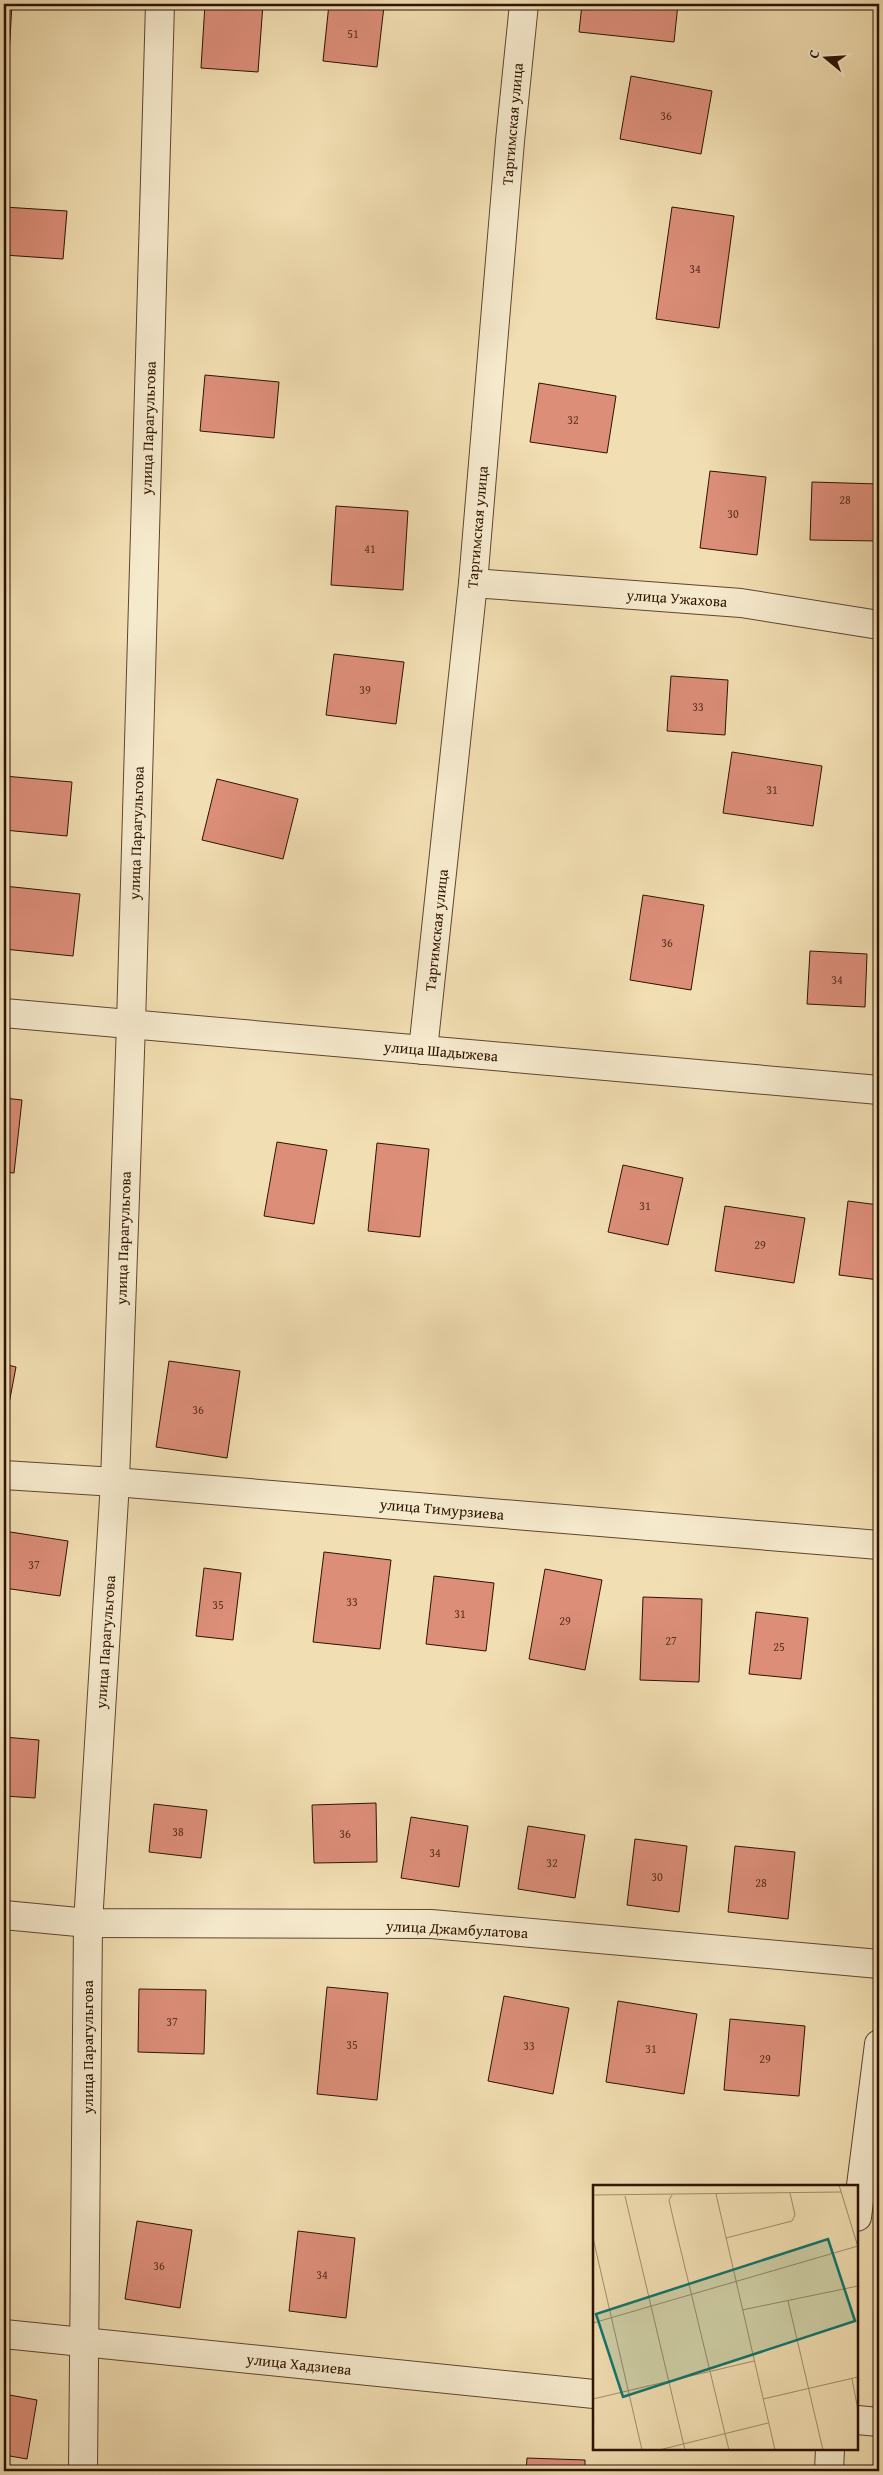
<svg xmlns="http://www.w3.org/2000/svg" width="883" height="2475" font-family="'Gentium Book Plus',serif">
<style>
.building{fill:#dc8e79;stroke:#2d1301}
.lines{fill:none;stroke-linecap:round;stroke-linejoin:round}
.minor-casing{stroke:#5e462d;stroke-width:30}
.minor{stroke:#f6eacd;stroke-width:28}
.labels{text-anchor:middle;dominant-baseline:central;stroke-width:4;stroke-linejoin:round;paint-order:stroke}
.number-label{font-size:12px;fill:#59321f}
.street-label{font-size:15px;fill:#2d1301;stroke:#f6eacd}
.inset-road{fill:none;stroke:#a38d6b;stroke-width:1}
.view{fill:#0f766e;fill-opacity:0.15;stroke:#0f766e;stroke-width:2.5}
.inset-edge{fill:none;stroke:#2d1301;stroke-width:2.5}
</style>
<rect width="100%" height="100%" fill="#f1deb2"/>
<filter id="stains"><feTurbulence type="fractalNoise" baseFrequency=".004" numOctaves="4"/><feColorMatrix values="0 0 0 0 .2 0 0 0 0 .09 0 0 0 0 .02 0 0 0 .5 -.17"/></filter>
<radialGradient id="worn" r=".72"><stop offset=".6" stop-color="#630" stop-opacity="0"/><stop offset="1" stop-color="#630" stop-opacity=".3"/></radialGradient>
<g class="building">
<polygon points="4,4 12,4 9,56 4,55"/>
<polygon points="205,4 263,4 258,72 201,68"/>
<polygon points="329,4 384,6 377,67 323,61"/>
<polygon points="582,4 678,4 674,42 579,32"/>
<polygon points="631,76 712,91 701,154 620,139"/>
<polygon points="4,207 67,211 63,259 4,255"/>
<polygon points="672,207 734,216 719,328 656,319"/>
<polygon points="205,375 279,382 274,438 200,431"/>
<polygon points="539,383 616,396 607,453 530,442"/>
<polygon points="710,471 766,477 757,555 700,548"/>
<polygon points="812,482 879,484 878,541 810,540"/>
<polygon points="336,506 408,511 403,590 331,585"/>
<polygon points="334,654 404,662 396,724 326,715"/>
<polygon points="671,676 728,680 725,735 667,731"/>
<polygon points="732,752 822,766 813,826 723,813"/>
<polygon points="4,776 72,782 67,836 4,830"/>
<polygon points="217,779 298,799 283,859 202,840"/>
<polygon points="4,886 80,894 73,956 4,949"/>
<polygon points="643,895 704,905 691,990 630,980"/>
<polygon points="810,951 867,954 865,1007 807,1004"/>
<polygon points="4,1098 22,1100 14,1173 4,1172"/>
<polygon points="277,1142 327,1150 314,1224 264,1216"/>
<polygon points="377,1143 429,1149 420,1237 368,1231"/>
<polygon points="623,1165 683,1178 668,1245 608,1232"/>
<polygon points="848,1201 879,1205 879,1280 839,1275"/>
<polygon points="725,1206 805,1218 794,1283 715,1271"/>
<polygon points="169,1361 240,1371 227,1458 156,1447"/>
<polygon points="4,1364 16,1367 4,1430"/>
<polygon points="4,1531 68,1541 60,1596 4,1588"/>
<polygon points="324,1552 391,1560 380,1649 313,1642"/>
<polygon points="204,1568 241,1573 233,1640 196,1636"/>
<polygon points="545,1569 602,1580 585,1670 529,1659"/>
<polygon points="434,1576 494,1583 486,1651 426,1644"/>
<polygon points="643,1597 702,1599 699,1682 640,1680"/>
<polygon points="756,1612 808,1618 801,1679 749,1674"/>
<polygon points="4,1737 39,1740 35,1798 4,1796"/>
<polygon points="376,1803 377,1862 314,1863 312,1805"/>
<polygon points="154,1804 207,1810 201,1858 149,1852"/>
<polygon points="411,1817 468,1826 459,1887 401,1878"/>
<polygon points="528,1826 585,1835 575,1898 518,1889"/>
<polygon points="635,1839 687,1846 679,1912 627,1905"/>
<polygon points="735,1846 795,1852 788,1919 728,1912"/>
<polygon points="327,1987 388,1993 377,2100 317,2094"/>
<polygon points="139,1989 206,1990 204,2054 138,2052"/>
<polygon points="504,1996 569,2008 553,2094 488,2081"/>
<polygon points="618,2001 697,2014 684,2094 606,2082"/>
<polygon points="730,2019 805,2026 799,2096 724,2090"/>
<polygon points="137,2221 192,2230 180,2308 125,2299"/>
<polygon points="298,2231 355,2238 346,2318 289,2311"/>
<polygon points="4,2394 37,2400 27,2459 4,2455"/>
<polygon points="527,2458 585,2460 585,2471 526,2471"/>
</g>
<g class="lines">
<g class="minor-casing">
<g id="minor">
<polyline points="473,583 741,603 879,625"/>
<polyline points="4,1013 879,1090"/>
<polyline points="423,1050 473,583 510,141 524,4"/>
<polyline points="4,1475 115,1482 879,1545"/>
<polyline points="4,1915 88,1923 431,1924 879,1964"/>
<polyline points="857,2217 879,2044"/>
<polyline points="4,2334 594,2394"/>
<polyline points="857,2420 879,2422"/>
<polyline points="83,2471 88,1923 115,1482 131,1024 160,4"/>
<polyline points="829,2471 830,2449"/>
</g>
</g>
<use href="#minor" class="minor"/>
</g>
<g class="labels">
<g class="number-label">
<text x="353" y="33">51</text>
<text x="666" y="115">36</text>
<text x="695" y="268">34</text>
<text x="573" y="419">32</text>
<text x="845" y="499">28</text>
<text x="733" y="513">30</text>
<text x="370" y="548">41</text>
<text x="365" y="689">39</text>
<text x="698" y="706">33</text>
<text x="772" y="789">31</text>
<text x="667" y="942">36</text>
<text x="837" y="979">34</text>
<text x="645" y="1205">31</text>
<text x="760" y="1244">29</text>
<text x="198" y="1409">36</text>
<text x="34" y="1564">37</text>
<text x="352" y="1601">33</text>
<text x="218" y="1604">35</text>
<text x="460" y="1613">31</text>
<text x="565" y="1620">29</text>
<text x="671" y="1640">27</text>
<text x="779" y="1646">25</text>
<text x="178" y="1831">38</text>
<text x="345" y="1833">36</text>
<text x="435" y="1852">34</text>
<text x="552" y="1862">32</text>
<text x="657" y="1876">30</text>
<text x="761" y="1882">28</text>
<text x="172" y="2021">37</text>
<text x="352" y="2044">35</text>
<text x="529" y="2045">33</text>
<text x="651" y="2048">31</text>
<text x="765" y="2058">29</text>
<text x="159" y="2265">36</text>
<text x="322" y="2274">34</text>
</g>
<g class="street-label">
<text transform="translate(512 124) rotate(-85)">Таргимская улица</text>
<text transform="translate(148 428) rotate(-88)">улица Парагульгова</text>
<text transform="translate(477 527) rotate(-85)">Таргимская улица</text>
<text transform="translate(677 598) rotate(4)">улица Ужахова</text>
<text transform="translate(136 833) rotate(-88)">улица Парагульгова</text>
<text transform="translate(436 930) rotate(-84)">Таргимская улица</text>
<text transform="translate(441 1051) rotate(5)">улица Шадыжева</text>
<text transform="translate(123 1238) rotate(-88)">улица Парагульгова</text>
<text transform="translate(442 1509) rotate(5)">улица Тимурзиева</text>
<text transform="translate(105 1642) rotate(-86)">улица Парагульгова</text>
<text transform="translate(457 1929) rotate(3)">улица Джамбулатова</text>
<text transform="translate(87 2047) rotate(-90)">улица Парагульгова</text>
<text transform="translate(299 2364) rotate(6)">улица Хадзиева</text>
</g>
</g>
<g transform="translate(593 2185)">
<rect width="265" height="265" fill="#f1deb2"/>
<path class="inset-road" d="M246,0L265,62M123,9L182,265M0,10L248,7M79,10L76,15L80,33L136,265M32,11L92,265M0,53L49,265M133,53L199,36L202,30L197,8M195,116L230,265M149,125L265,101M0,138L265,61M259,194L265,225M0,214L161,176M170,214L265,192M66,265L175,238"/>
<path class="view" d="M235,54L262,136L30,212L3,129Z"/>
<rect width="265" height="265" class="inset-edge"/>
</g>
<rect width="883" height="2475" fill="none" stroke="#f1deb2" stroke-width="20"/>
<rect x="5" y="5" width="873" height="2465" fill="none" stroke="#2d1301" stroke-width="2.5"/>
<rect x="10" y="10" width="863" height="2455" fill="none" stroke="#2d1301"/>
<g transform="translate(826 58) rotate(288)" stroke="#f6eacd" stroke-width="4" paint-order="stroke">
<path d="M0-4L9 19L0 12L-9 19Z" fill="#2d1301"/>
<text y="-8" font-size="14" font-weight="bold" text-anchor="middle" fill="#2d1301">С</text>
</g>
<rect width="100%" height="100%" filter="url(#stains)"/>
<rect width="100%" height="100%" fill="url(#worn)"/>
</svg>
